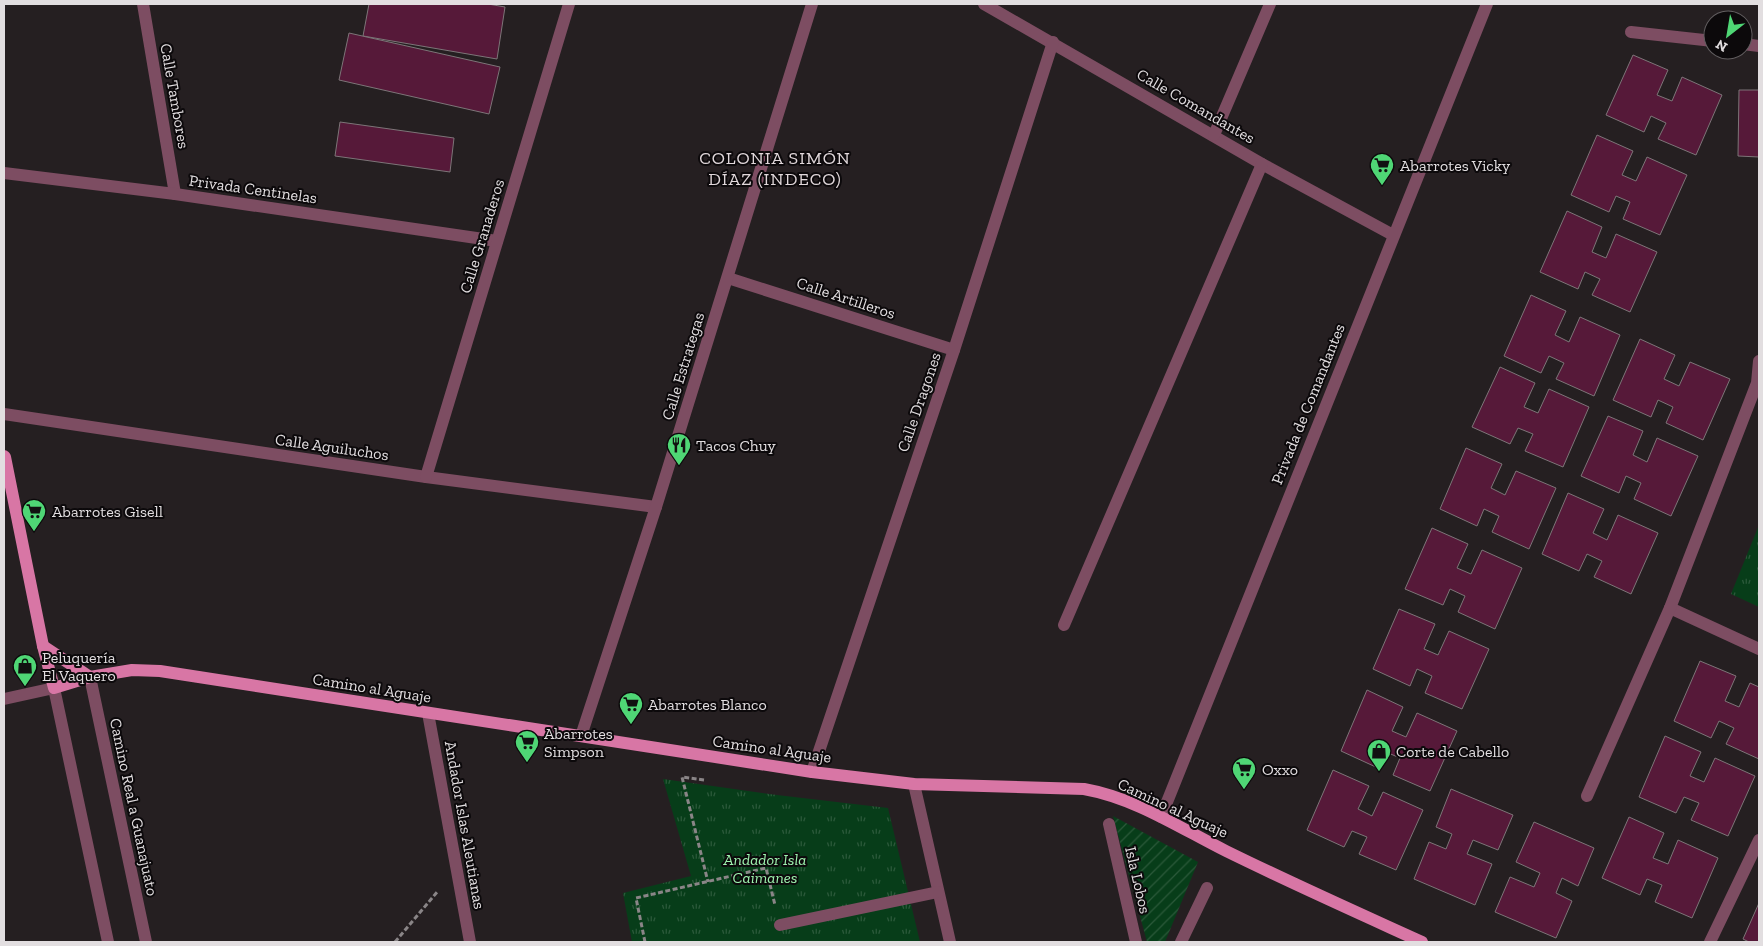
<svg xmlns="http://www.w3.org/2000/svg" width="1763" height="946" font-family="'Zilla Slab',serif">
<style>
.park{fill:url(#park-tufts)}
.garden{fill:url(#garden-furrows)}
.building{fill:#561939;stroke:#7d7578}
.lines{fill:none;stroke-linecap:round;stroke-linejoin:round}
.path{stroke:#8a8587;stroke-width:3;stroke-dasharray:5 2.5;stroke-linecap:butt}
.minor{stroke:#7d4d62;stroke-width:12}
.major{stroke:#d876a5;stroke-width:12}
.labels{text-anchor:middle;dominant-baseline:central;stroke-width:4;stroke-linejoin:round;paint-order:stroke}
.street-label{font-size:16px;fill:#e2dee0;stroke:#0c090b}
.poi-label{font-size:16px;fill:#e2dee0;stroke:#0c090b;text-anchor:start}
.park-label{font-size:16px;font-style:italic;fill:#9ef4af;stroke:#0c090b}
.neighbourhood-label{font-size:18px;letter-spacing:1px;fill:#e1d8db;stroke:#0c090b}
</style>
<defs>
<pattern id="park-tufts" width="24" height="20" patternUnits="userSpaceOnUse" patternTransform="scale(1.25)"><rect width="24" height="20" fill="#073d19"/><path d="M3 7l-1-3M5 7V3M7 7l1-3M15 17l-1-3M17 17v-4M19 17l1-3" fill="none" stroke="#2b593a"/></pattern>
<pattern id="garden-furrows" width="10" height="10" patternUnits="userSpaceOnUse" patternTransform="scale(1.25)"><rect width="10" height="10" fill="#073d19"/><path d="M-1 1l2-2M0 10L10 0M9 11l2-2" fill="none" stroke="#2b593a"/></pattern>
</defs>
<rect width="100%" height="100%" fill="#251f21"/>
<g class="park">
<polygon points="1759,525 1759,607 1731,594"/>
<polygon points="663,779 777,795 888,808 920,942 632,942 623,893 691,876"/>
</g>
<polygon class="garden" points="1113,816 1198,862 1165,942 1147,942"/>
<g class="building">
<polygon points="369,4 488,4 505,7 497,59 363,36"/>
<polygon points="349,33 500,67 489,114 339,80"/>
<polygon points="1633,55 1668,70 1657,95 1672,101 1682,77 1722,95 1696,155 1658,139 1666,123 1651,116 1644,132 1606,115"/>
<polygon points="1739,90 1759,90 1759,157 1738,156"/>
<polygon points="340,122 454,138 450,172 335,156"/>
<polygon points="1597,135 1633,151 1622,175 1636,181 1647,157 1687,175 1660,235 1623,219 1630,202 1616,196 1609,212 1571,195"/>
<polygon points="1567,211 1602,227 1592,252 1606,258 1616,234 1657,252 1630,312 1592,295 1600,279 1585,272 1578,289 1540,272"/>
<polygon points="1531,295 1566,311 1555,335 1569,342 1580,317 1620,335 1594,396 1556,379 1564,363 1549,356 1541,373 1504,356"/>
<polygon points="1640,339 1675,355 1664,379 1679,386 1690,362 1730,379 1703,440 1666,423 1673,407 1658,400 1651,417 1613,400"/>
<polygon points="1500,367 1535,383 1524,407 1538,413 1549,389 1589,407 1563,467 1525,451 1533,434 1518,428 1510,444 1472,427"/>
<polygon points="1608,416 1643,431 1633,455 1647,462 1657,438 1698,456 1671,516 1634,499 1641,483 1626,476 1619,493 1581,476"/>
<polygon points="1466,448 1502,464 1491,488 1505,495 1516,471 1556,488 1529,549 1492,532 1499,516 1484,509 1477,526 1440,509"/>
<polygon points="1568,493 1604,509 1593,533 1607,540 1618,515 1658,533 1631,594 1594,577 1602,561 1587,554 1579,571 1542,554"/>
<polygon points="1432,528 1468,544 1457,568 1471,574 1482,550 1522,568 1495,629 1458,612 1465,596 1450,589 1443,605 1405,589"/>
<polygon points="1399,609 1435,624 1424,649 1438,655 1449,631 1489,649 1462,709 1425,693 1432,676 1417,669 1410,686 1373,669"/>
<polygon points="1700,661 1736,676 1725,701 1739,707 1750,683 1759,687 1759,759 1726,744 1734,728 1719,721 1711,738 1674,721"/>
<polygon points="1367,690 1403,707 1392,731 1406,737 1417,713 1457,731 1430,791 1393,775 1400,758 1386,752 1378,768 1341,751"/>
<polygon points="1665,736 1701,752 1690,776 1704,782 1715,758 1755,776 1728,836 1691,820 1699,803 1684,797 1676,813 1639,797"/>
<polygon points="1333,770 1369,786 1358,809 1372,816 1383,792 1423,810 1396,870 1359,854 1367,837 1352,831 1344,847 1307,830"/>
<polygon points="1451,789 1513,815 1498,850 1473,840 1467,854 1492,864 1475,905 1414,879 1429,842 1446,849 1452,834 1436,827"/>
<polygon points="1629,817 1664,833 1653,858 1668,864 1678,840 1718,858 1692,918 1655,902 1662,885 1647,879 1640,895 1602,878"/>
<polygon points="1534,822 1594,848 1578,886 1562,878 1556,893 1572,901 1556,938 1495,912 1510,877 1534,887 1540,873 1516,862"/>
<polygon points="1759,903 1759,942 1749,942 1743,939"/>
</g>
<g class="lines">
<g class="path">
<polyline points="704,780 682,777 708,882"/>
<polyline points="395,942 438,891"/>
<polyline points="645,942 636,898 766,868 775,905"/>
</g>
<g class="minor">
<polyline points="143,4 175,194"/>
<polyline points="984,4 1262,164 1393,235"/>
<polyline points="1631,32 1713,41"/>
<polyline points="1743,44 1759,46"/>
<polyline points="1214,135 1270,4"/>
<polyline points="4,173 175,194 497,241"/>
<polyline points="728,278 954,350"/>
<polyline points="4,414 426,477 656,507"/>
<polyline points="426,477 569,4"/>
<polyline points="1670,608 1759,649"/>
<polyline points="1064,625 1262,164"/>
<polyline points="90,677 146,942"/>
<polyline points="4,699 54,688 108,942"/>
<polyline points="428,713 470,942"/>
<polyline points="581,736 656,507 812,4"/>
<polyline points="812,772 954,350 1053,42"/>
<polyline points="914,784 950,942"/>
<polyline points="1587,796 1670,608 1757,383 1759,361"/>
<polyline points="1161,817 1487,4"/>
<polyline points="1109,824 1136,942"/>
<polyline points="780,925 938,892"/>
<polyline points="1181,942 1207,888"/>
<polyline points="1710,942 1759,840"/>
</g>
<g class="major">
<path d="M4,456L5,457L43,646L54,688L90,677L132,670L160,671L812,772L914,784L1084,789C1135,798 1180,828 1226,851C1291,883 1356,912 1422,942"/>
<polyline points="43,646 90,677"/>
</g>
</g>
<defs>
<g id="supermarket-pin" transform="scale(1.25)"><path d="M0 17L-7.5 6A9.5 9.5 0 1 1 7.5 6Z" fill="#4fd675" stroke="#0c090b"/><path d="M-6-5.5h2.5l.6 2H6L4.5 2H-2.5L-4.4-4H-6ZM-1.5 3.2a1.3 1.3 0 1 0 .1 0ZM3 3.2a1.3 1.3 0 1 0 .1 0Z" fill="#111"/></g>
<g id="restaurant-pin" transform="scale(1.25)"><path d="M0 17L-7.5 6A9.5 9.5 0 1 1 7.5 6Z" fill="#4fd675" stroke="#0c090b"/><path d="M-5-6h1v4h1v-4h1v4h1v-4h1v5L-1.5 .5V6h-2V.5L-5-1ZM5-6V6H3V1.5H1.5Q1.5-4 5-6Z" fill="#111"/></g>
<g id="shop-pin" transform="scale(1.25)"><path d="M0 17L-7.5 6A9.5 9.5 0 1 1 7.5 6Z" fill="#4fd675" stroke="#0c090b"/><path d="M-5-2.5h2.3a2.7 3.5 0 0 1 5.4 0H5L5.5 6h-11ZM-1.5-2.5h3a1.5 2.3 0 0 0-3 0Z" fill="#111"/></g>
</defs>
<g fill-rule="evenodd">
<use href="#supermarket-pin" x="1382" y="165"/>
<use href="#restaurant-pin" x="679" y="445"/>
<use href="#supermarket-pin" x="34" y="511"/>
<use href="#shop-pin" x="25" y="666"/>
<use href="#supermarket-pin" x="631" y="704"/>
<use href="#supermarket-pin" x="527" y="742"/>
<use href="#shop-pin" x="1379" y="751"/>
<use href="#supermarket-pin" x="1244" y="769"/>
</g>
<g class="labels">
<g class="street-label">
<text transform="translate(175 96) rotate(80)">Calle Tambores</text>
<text transform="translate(1196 106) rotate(30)">Calle Comandantes</text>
<text transform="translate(253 189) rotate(8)">Privada Centinelas</text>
<text transform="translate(482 236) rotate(-73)">Calle Granaderos</text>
<text transform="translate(846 298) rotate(18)">Calle Artilleros</text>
<text transform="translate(683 366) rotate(-73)">Calle Estrategas</text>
<text transform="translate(919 402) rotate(-71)">Calle Dragones</text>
<text transform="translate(1308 404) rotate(-68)">Privada de Comandantes</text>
<text transform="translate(332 447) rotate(8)">Calle Aguiluchos</text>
<text transform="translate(372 688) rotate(9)">Camino al Aguaje</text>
<text transform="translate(772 749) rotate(8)">Camino al Aguaje</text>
<text transform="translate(134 807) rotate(78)">Camino Real a Guanajuato</text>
<text transform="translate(1173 808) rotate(25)">Camino al Aguaje</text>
<text transform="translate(465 825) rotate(80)">Andador Islas Aleutianas</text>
<text transform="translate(1138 880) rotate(77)">Isla Lobos</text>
</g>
<g class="poi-label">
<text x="1400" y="165">Abarrotes Vicky</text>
<text x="696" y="445">Tacos Chuy</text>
<text x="52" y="511">Abarrotes Gisell</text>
<text x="42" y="657">Peluquería<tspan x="42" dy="18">El Vaquero</tspan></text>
<text x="648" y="704">Abarrotes Blanco</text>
<text x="544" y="733">Abarrotes<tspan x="544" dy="18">Simpson</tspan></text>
<text x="1396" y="751">Corte de Cabello</text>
<text x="1262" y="769">Oxxo</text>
</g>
<g class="park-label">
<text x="765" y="859">Andador Isla<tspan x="765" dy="18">Caimanes</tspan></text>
</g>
<g class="neighbourhood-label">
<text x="775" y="158">COLONIA SIMÓN<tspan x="775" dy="21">DÍAZ (INDECO)</tspan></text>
</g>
</g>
<rect width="1763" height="946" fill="none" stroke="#e2dee0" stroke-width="10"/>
<g transform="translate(1728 35) rotate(211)"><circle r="24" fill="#0c090b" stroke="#625e60"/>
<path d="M0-4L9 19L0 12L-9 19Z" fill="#4fd675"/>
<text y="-8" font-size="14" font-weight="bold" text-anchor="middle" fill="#e2dee0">N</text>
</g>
</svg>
